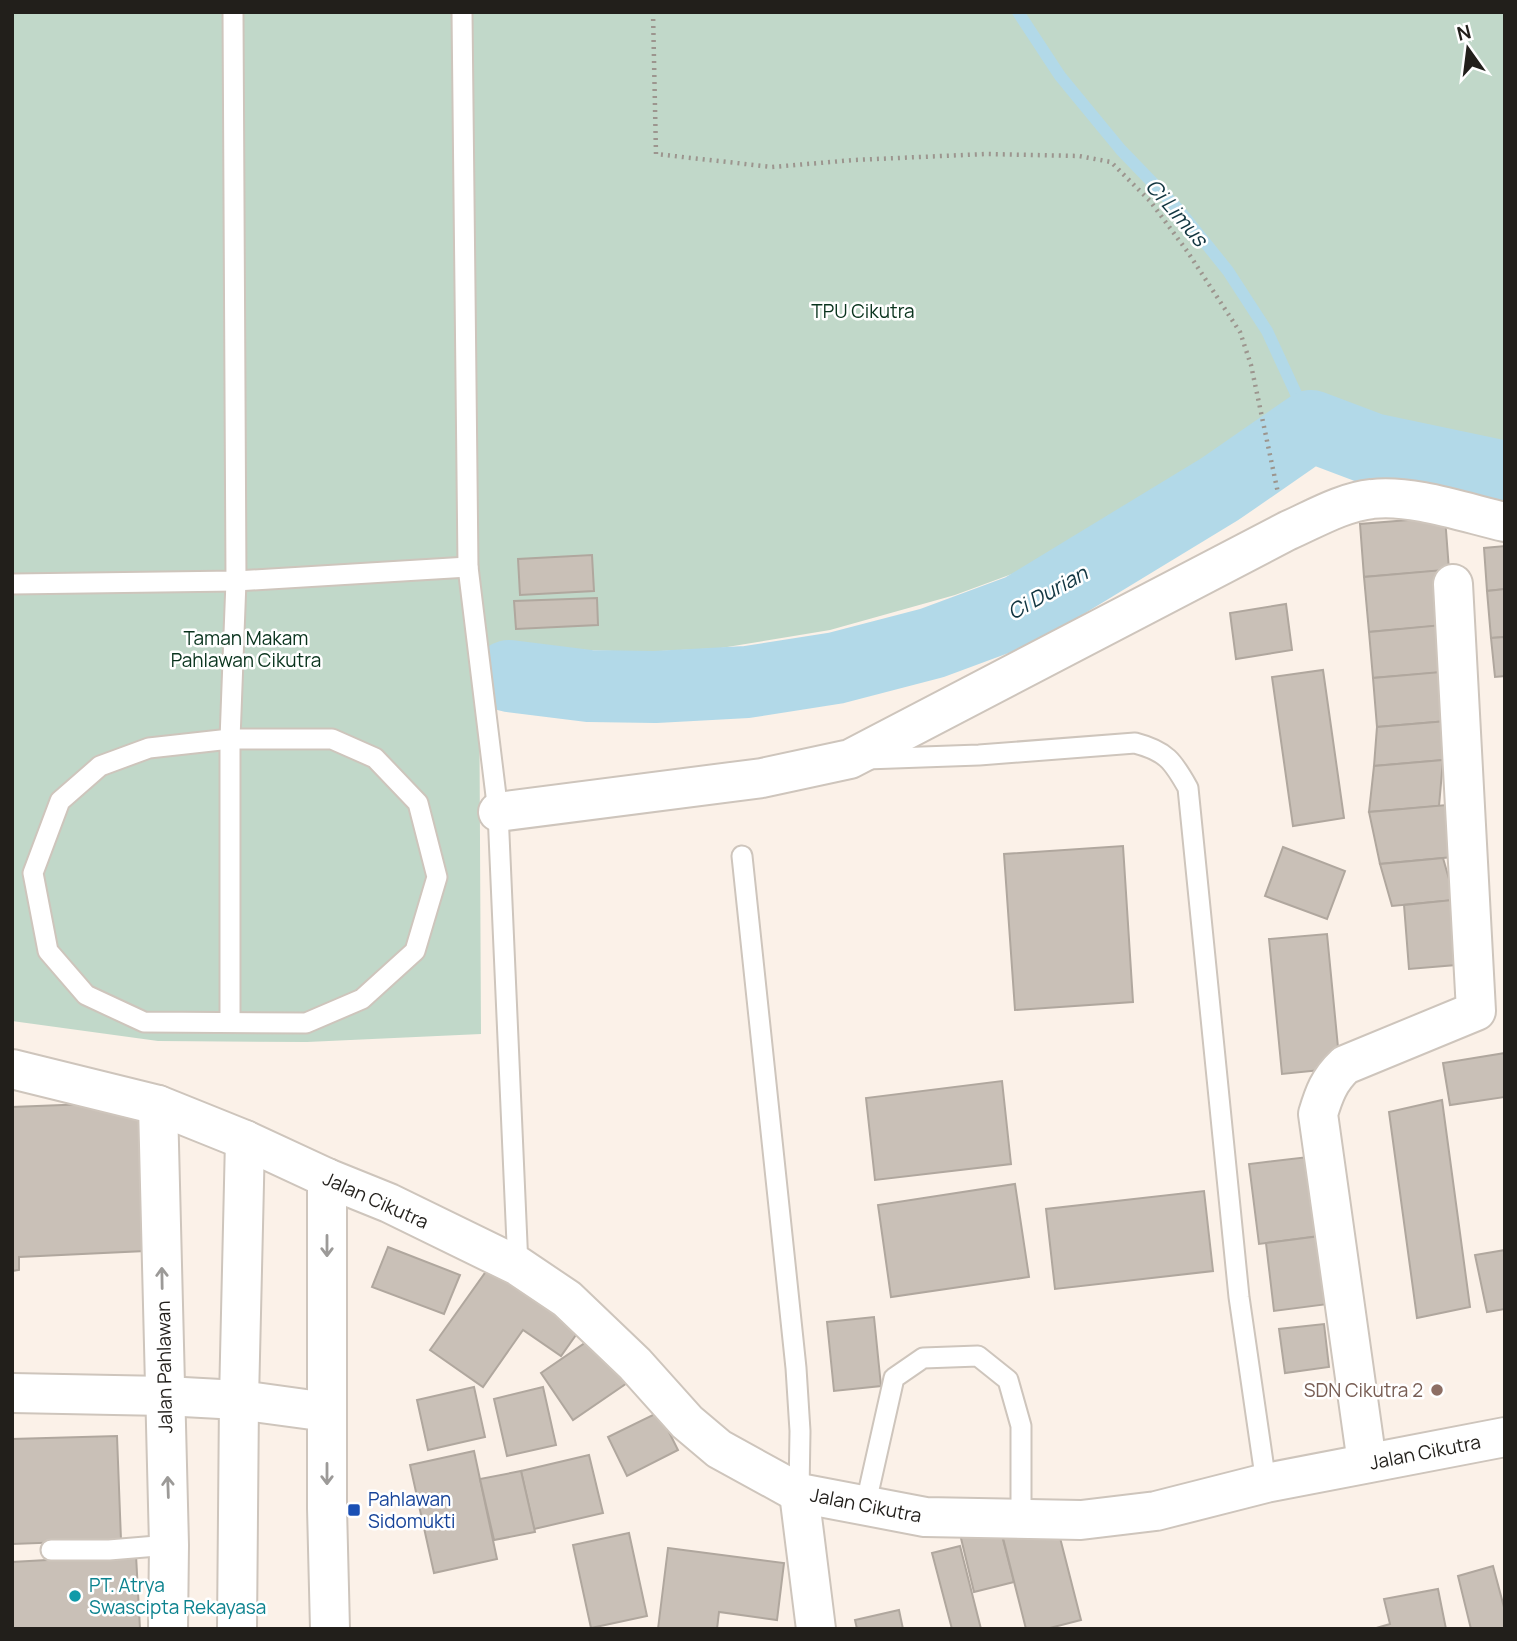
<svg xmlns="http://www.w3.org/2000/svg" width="1517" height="1641" font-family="Manrope,sans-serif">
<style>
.green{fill:#c1d8c9}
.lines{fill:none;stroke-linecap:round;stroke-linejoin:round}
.stream{stroke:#b2d9e8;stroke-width:12}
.river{stroke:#b2d9e8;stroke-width:72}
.building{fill:#c9c0b7;stroke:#b0a79e;stroke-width:2}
.service-casing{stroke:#cec5bc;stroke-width:23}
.minor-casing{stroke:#cec5bc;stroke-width:42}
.tertiary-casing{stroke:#cec5bc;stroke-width:42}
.secondary-casing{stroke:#cec5bc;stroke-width:42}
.path{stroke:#9c958e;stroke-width:4.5;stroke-dasharray:2 5;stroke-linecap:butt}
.service{stroke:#fff;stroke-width:19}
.minor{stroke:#fff;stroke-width:38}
.tertiary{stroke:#fff;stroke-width:38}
.secondary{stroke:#fff;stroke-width:38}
.oneway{stroke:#9c9a98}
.education-dot{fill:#8d6e63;stroke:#fff;stroke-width:2.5}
.transit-dot{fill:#1a4fb4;stroke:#fff;stroke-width:2.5}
.culture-dot{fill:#0f9aa8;stroke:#fff;stroke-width:2.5}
.labels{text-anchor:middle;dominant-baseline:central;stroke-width:5;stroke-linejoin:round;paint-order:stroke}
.park-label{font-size:19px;fill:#09331d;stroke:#fff}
.street-label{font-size:19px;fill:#221f1b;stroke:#fff}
.education-label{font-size:19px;fill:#785e54;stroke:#fff;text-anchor:end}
.transit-label{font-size:19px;fill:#164399;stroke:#fff;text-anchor:start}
.culture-label{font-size:19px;fill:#0d838f;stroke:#fff;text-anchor:start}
.water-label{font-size:21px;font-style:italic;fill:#113540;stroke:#fff}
</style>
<rect width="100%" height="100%" fill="#fbf1e8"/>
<polygon class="green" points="12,12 1505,12 1505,445 1447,435 1321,397 1233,455 1146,503 1058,557 955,595 830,630 721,648 640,652 479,646 481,1034 307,1042 158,1041 12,1021"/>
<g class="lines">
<polyline class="stream" points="1018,12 1060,76 1121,150 1179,210 1228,271 1267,331 1311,426"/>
<polyline class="river" points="509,676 589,686 655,687 747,682 836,668 932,643 1021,610 1220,489 1311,426 1372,449 1505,477"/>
</g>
<g class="building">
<polygon points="1445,517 1449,570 1364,577 1360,524"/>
<polygon points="1505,546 1505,589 1487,591 1484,548"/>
<polygon points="592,555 594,591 520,595 518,559"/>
<polygon points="1443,570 1448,625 1369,632 1364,577"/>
<polygon points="1505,589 1505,637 1491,638 1487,591"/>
<polygon points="597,598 598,625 516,629 514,601"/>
<polygon points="1286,604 1292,650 1236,659 1230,613"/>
<polygon points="1442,625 1446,672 1373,678 1369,632"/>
<polygon points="1505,637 1505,676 1495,677 1491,638"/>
<polygon points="1323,670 1344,818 1293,826 1272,677"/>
<polygon points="1452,671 1447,721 1377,727 1373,678"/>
<polygon points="1447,721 1443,760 1374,766 1377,727"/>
<polygon points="1443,760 1439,806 1369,812 1374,766"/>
<polygon points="1458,804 1463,856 1380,864 1369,812"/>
<polygon points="1123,846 1133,1002 1015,1010 1004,854"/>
<polygon points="1283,847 1345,871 1327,919 1265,896"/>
<polygon points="1443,858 1455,900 1392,906 1380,864"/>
<polygon points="1462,899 1468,964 1409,969 1404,905"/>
<polygon points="1327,934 1340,1068 1282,1074 1269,939"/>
<polygon points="1505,1053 1505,1097 1450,1105 1443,1063"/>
<polygon points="1002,1081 1011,1164 875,1180 866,1098"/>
<polygon points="1442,1100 1470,1307 1417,1318 1389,1112"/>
<polygon points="139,1102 145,1251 19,1257 19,1270 12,1271 12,1107"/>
<polygon points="1308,1157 1319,1236 1259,1244 1249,1164"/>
<polygon points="1015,1184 1029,1277 891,1297 878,1205"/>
<polygon points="1204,1191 1213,1271 1055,1289 1046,1209"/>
<polygon points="1328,1235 1336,1303 1274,1311 1266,1243"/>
<polygon points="388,1247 460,1275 444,1314 372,1287"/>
<polygon points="1505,1250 1505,1309 1487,1312 1475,1255"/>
<polygon points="492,1263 583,1325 561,1356 523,1330 483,1387 430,1350"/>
<polygon points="874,1317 881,1386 834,1391 827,1322"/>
<polygon points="1324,1324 1329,1367 1285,1373 1279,1329"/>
<polygon points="598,1334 630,1381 573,1420 541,1373"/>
<polygon points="474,1387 485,1437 428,1450 417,1400"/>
<polygon points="543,1387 556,1445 507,1456 494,1399"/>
<polygon points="659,1412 678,1450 627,1476 608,1437"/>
<polygon points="117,1436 121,1540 12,1544 12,1439"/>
<polygon points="474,1451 497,1559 434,1573 410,1465"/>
<polygon points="589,1455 603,1513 534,1529 521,1471"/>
<polygon points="521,1471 535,1532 494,1540 480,1479"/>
<polygon points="998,1520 1014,1582 974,1592 959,1530"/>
<polygon points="1056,1522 1081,1620 1046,1629 1026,1629 1003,1538"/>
<polygon points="629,1533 647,1616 591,1628 573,1545"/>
<polygon points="960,1546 981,1629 952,1629 932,1553"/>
<polygon points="668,1548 784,1563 777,1620 719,1612 717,1629 658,1629"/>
<polygon points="136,1555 140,1629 12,1629 12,1562"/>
<polygon points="1493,1566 1505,1611 1505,1629 1471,1629 1458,1576"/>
<polygon points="1438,1589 1446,1629 1373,1629 1390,1624 1384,1599"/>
<polygon points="899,1610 903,1629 857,1629 855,1620"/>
</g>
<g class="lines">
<g class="service-casing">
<g id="service">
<polyline points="462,12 468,567 498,812 518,1266"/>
<polyline points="12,584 236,581 468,567"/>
<polygon points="230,739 332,739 375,758 418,803 437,877 415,951 362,999 306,1023 144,1022 86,995 48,951 33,873 60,801 100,766 149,748"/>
<path d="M866,759L979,755L1135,743C1166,751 1173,761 1188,788L1239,1297L1266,1483"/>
<polyline points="742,856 796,1368 800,1431 799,1493"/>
<polyline points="230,1022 230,739 236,581 233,12"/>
<polyline points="865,1507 894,1378 923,1358 978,1356 1008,1380 1021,1426 1021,1519"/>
<polyline points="51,1550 109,1550 169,1545"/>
</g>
</g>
<g class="minor-casing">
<g id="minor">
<path d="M498,812L762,778L850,759L1287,531C1314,519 1343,502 1372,499C1411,494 1466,513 1505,522"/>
<polyline points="12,1393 165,1396 239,1400 327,1412"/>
<path d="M1367,1463L1318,1114C1324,1094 1329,1080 1345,1065L1476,1011L1453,584"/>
<polyline points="799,1493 816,1629"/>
</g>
</g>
<g class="tertiary-casing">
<g id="tertiary">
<polyline points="158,1105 169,1545 168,1629"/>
<polyline points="327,1178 327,1508 330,1629"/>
</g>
</g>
<g class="secondary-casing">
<g id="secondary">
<polyline points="12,1069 158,1105 245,1140 327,1178 389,1203 518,1266 567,1299 635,1364 687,1422 719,1449 799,1493 925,1517 1081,1520 1156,1511 1266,1483 1505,1437"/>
<polyline points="237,1629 239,1400 245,1140"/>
</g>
</g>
<polyline class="path" points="653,12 656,154 772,167 854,160 986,154 1079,156 1111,162 1150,201 1187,251 1240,332 1251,365 1278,493"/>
<use href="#service" class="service"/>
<use href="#minor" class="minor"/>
<use href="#tertiary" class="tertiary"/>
<use href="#secondary" class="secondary"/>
</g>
<defs><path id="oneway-shaft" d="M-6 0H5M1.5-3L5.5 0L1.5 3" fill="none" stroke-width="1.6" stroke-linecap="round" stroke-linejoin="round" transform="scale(1.75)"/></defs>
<g class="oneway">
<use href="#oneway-shaft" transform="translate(327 1246) rotate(90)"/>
<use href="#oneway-shaft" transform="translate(162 1278) rotate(-91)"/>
<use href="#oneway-shaft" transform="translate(327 1474) rotate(90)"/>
<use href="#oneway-shaft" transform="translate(168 1487) rotate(-92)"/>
</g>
<circle class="education-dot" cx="1437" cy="1390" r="7"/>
<rect class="transit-dot" x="347" y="1503" width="14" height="14" rx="3.5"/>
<circle class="culture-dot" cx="75" cy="1596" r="7"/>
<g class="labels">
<g class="park-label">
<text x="863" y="311">TPU Cikutra</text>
<text x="246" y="638">Taman Makam<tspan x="246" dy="22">Pahlawan Cikutra</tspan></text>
</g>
<g class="street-label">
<text transform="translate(376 1200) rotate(24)">Jalan Cikutra</text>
<text transform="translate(164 1367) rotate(-91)">Jalan Pahlawan</text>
<text transform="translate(1425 1452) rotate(-11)">Jalan Cikutra</text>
<text transform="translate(866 1505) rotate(11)">Jalan Cikutra</text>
</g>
<g class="education-label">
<text x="1423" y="1390">SDN Cikutra 2</text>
</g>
<g class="transit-label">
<text x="368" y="1499">Pahlawan<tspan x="368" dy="22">Sidomukti</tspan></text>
</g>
<g class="culture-label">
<text x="89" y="1585">PT. Atrya<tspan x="89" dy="22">Swascipta Rekayasa</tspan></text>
</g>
<g class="water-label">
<text transform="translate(1177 212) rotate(49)">Ci Limus</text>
<text transform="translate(1047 592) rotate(-29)">Ci Durian</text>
</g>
</g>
<rect width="1517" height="1641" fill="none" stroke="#221f1b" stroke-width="28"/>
<g transform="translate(1468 49) rotate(346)" stroke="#ffffff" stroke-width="5" paint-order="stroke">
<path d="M0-5L12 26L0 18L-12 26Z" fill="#221f1b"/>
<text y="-10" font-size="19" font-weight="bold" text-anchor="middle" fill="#221f1b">N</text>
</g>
</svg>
